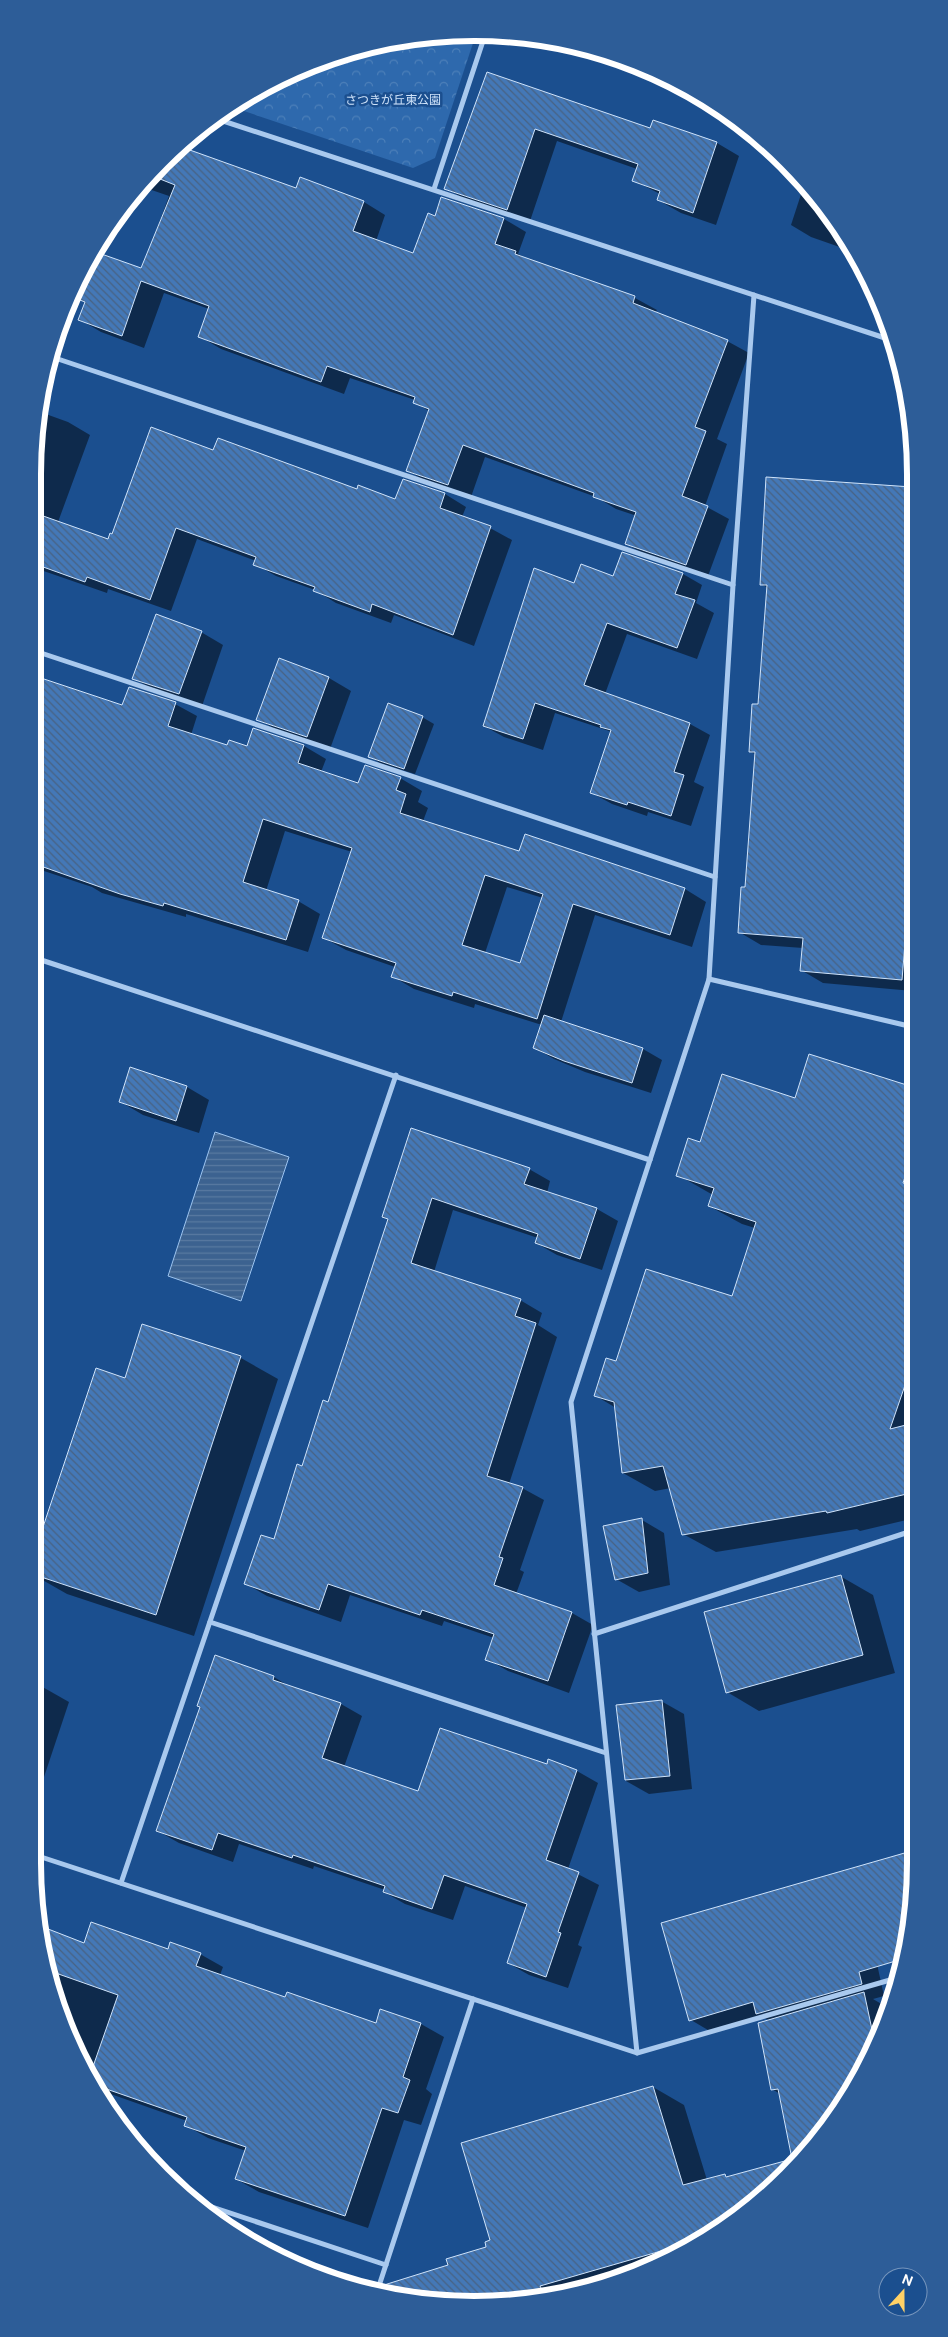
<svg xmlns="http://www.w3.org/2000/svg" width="948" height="2337" font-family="'DM Sans','Noto Sans JP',sans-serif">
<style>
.park{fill:url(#park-crowns)}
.water{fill:url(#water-rules);stroke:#9cc4f0}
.shadow{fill:#0007;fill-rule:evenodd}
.building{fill:url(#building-back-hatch);stroke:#cfe3fa;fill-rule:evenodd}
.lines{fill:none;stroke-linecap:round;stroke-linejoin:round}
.minor{stroke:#a9c9ee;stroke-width:5}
.labels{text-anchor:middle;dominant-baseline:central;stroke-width:5;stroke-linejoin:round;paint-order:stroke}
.park-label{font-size:12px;fill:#cfe3fa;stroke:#1b4f8f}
.rim{fill:none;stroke:#fff;stroke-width:6}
</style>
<defs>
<pattern id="park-crowns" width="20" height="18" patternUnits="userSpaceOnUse" patternTransform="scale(1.25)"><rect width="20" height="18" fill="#2e69ad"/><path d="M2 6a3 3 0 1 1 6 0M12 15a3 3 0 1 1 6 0" fill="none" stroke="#4d80b9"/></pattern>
<pattern id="water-rules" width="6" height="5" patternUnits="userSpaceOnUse" patternTransform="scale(1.25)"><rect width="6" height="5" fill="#3c6290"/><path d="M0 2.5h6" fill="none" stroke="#597aa1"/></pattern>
<pattern id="building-back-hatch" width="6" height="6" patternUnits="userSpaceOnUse" patternTransform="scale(1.25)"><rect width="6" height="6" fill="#4478b7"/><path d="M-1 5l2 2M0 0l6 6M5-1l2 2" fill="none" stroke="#486282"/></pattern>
</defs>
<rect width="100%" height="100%" fill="#1b4f8f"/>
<polygon class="park" points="445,33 476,34 435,158 413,168 232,107 278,78 359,48"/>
<polygon class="water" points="215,1132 289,1157 241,1301 168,1276"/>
<g class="shadow">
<polygon points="487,73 651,130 654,122 717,143 739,156 716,225 681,213 658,200 660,194 633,180 637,169 557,141 530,221 468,201 446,188"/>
<polygon points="181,146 194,153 297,190 364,202 385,215 376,241 414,254 436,217 442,199 504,219 526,232 518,254 529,260 635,298 657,310 655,313 727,341 749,353 717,439 727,444 705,506 729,519 708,576 648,556 626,544 637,516 616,509 596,497 485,457 471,497 429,483 407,470 429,411 414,402 415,400 350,378 344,394 221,349 199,336 209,309 164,293 144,348 101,332 79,319 86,303 74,296 93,252 142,270 169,196 140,186"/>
<polygon points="805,182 806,183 851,251 811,237 791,225"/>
<polygon points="43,413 68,422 90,435 58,522 108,541 214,452 396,500 403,481 445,494 466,507 462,517 490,528 512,540 474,646 394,615 391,623 336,603 315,590 276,576 255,564 256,561 197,539 171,611 108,589 107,593 32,567 32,474"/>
<polygon points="912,488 913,991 823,983 801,970 803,948 761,945 739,932 746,889 756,755 750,751 759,705 768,588 761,584"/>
<polygon points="683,574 702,585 696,603 714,613 697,659 627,634 605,694 690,724 710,735 694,782 704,787 691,826 648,812 647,816 612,804 592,793 612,732 555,713 543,750 504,737 484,726 574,584 614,577"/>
<polygon points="201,632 223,645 202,706 156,691 133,678"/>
<polygon points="280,660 329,678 351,691 330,749 280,732 258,719"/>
<path d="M32,677L123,707L175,704L197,716L191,735L228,747L247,748L254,730L304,746L326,759L321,772L359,784L400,778L422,791L418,802L428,808L423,821L520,853L685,889L706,902L692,947L595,915L561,1022L643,1049L662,1060L651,1093L585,1072L554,1059L535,1048L542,1025L475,1004L474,1008L414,989L392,976L395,967L346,950L324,938L352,852L285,831L266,891L298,901L320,914L308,952L186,914V917L102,893L92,887L32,867ZM507,887L543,898L521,965L485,953Z"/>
<polygon points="422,717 434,724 415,774 380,763 369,756"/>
<polygon points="809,1056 913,1088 915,1518 860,1531 857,1529 716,1552 683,1534 671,1488 655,1491 623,1473 616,1408 596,1396 617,1363 733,1298 755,1228 742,1224 709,1206 713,1195 678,1175 701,1144 796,1099"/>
<polygon points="131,1069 187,1087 209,1100 199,1133 143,1115 121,1102"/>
<polygon points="412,1130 529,1169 550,1181 547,1193 597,1209 618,1221 602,1270 557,1255 536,1243 538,1238 453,1210 434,1272 520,1300 542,1313 538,1325 557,1337 509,1484 522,1488 544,1500 520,1570 524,1572 516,1594 572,1613 593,1625 569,1693 508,1671 487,1659 494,1638 444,1621 442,1626 350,1595 341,1622 267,1596 246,1584 274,1541 329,1404 389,1220 384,1217"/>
<polygon points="143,1326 241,1358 278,1379 194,1636 67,1594 32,1574 125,1379"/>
<polygon points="642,1520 664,1533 670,1585 639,1592 616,1579"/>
<polygon points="840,1576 873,1595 895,1673 759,1711 727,1692"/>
<polygon points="274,1677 292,1688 341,1704 362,1716 344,1767 419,1792 548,1766 549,1761 577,1771 598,1783 568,1869 599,1885 578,1945 582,1947 568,1988 529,1975 508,1963 527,1908 465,1886 453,1920 405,1904 384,1892 385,1890 314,1866 313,1869 239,1844 233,1862 179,1843 158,1831"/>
<polygon points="32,1681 69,1702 34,1807 32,1806"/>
<polygon points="661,1701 684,1714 692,1789 649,1794 626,1781 618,1706"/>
<polygon points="860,1886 884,1996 873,1999 890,2009 824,2132 765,2195 695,2245 560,2296 416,2301 449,2265 488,2248 492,2241 653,2087 684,2105 707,2180 725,2175 729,2177 794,2160 780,2094 772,2089 770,2021 765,2018 713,2033 691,2020"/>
<polygon points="43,1929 84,1944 200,1954 223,1967 220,1975 286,1998 377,2024 381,2011 421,2024 444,2037 426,2089 432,2094 421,2125 404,2120 368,2228 259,2192 236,2179 246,2151 208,2138 185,2125 187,2121 105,2092 103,2099 92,2083 56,2005"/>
</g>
<g class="building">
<polygon points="487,72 650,128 653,120 717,142 693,213 657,200 660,191 632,181 638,164 535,129 507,210 444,189"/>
<polygon points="178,149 187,149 296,188 300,177 364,201 353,231 413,253 428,213 435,216 441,197 504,218 495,244 516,251 515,254 635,296 633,303 728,340 695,427 706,431 682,496 708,506 686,565 625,544 636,512 593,497 594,493 463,445 448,485 406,471 429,409 413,403 415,397 327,366 321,382 198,337 209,306 141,281 122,336 78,320 85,302 72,297 93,251 141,268 175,185 150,175"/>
<polygon points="151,427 213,450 218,438 357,489 358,485 395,499 403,479 445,493 440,508 491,526 453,635 372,604 370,612 313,591 315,587 253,565 256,557 176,528 150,600 87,577 85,582 32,563 32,512 108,539 110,533 112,534"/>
<polygon points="766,477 912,487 912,539 905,621 912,622 913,844 902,980 800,971 803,938 738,933 741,887 745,887 755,752 749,752 752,704 758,704 767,585 760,585"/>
<polygon points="622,552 683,573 675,594 695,600 677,648 607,623 584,685 690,723 674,772 684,775 671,816 628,802 627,805 590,793 611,730 600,727 601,725 535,703 523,739 483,726 534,568 574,583 581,564 613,576"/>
<polygon points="156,614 202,631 179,694 132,679"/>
<polygon points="279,658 329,677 307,737 256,720"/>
<path d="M32,675L122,705L129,687L176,702L168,726L227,745L229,740L247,746L253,728L304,745L298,763L358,783L365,765L401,777L396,790L406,794L400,813L519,851L525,834L685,888L670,935L573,904L537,1019L453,992L452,996L391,977L396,963L322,938L352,848L263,819L243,882L299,900L286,940L164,903L163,906L120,894L32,863ZM485,875L543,894L520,963L462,945Z"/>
<polygon points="388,703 423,716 404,769 368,757"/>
<polygon points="544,1015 643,1048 632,1083 564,1061 533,1048"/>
<polygon points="809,1054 913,1087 914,1150 903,1183 914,1186 914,1359 890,1429 914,1423 915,1492 827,1513 826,1511 682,1535 663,1466 622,1473 614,1402 594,1396 606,1358 616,1361 646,1269 732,1296 756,1222 708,1206 714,1188 676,1176 688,1138 700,1142 722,1074 795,1098"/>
<polygon points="130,1067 187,1086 176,1121 119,1102"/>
<polygon points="411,1128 530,1168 524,1184 597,1208 580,1259 535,1243 538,1234 432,1198 411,1263 521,1299 515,1316 536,1323 487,1476 523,1487 499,1557 503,1558 494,1585 572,1612 548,1681 485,1660 494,1634 422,1610 420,1615 328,1584 319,1610 244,1584 261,1535 274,1539 297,1464 302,1466 323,1400 328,1402 388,1219 382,1217"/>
<polygon points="142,1324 241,1356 156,1615 32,1574 32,1560 96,1368 125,1378"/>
<polygon points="642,1518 648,1573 615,1580 603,1526"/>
<polygon points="841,1575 863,1655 726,1693 704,1612"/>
<polygon points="215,1655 274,1676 273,1680 341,1703 322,1758 418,1791 440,1728 547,1764 548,1759 577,1770 546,1860 579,1872 558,1932 561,1933 546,1977 507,1963 527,1904 444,1875 432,1909 383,1892 385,1886 293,1855 292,1858 218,1833 212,1850 156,1831 200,1707 197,1706"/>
<polygon points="662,1700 670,1776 625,1780 616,1705"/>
<polygon points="915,1850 916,1863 899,1960 859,1972 862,1984 756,2014 753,2002 689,2021 661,1923"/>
<polygon points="91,1922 168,1949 170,1942 201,1953 196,1966 285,1997 287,1992 376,2023 380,2009 421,2023 403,2077 410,2080 398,2113 382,2108 345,2216 235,2179 246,2147 184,2126 187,2117 92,2084 89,2078 118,1995 50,1971 43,1927 84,1943"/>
<polygon points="864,1992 874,2039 824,2132 765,2195 706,2238 540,2286 542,2290 515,2298 416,2301 381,2293 384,2285 448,2265 446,2259 486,2247 485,2242 490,2240 461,2143 653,2086 683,2185 725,2174 726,2177 792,2159 778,2089 771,2090 758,2023"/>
</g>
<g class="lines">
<g class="minor">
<polyline points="214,118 888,339"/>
<polyline points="434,189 485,35"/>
<polyline points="52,357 733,585"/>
<polyline points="32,650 715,877"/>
<polyline points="32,957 650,1160"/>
<polyline points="709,979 913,1027"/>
<polyline points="210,1622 606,1753"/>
<polyline points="594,1634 915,1530"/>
<polyline points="32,1854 637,2053 897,1978"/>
<polyline points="121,1883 396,1075"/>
<polyline points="637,2053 571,1402 709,979 733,585 754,295"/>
<polyline points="203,2204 386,2265"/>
<polyline points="377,2292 473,1999"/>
</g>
</g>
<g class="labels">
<g class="park-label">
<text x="393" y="100">さつきが丘東公園</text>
</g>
</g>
<path d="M0 0H948V2337H0ZM474 41H474A433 433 0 0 1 907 474V1863A433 433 0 0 1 474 2296H474A433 433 0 0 1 41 1863V474A433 433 0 0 1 474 41Z" fill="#2d5d98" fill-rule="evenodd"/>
<path class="rim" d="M474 41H474A433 433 0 0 1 907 474V1863A433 433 0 0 1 474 2296H474A433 433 0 0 1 41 1863V474A433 433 0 0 1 474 41Z"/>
<g transform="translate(903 2292) rotate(21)"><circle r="24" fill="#1b4f8f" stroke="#7695bc"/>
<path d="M0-4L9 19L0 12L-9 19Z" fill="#ffd166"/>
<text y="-8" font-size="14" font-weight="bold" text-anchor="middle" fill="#ffffff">N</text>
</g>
</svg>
